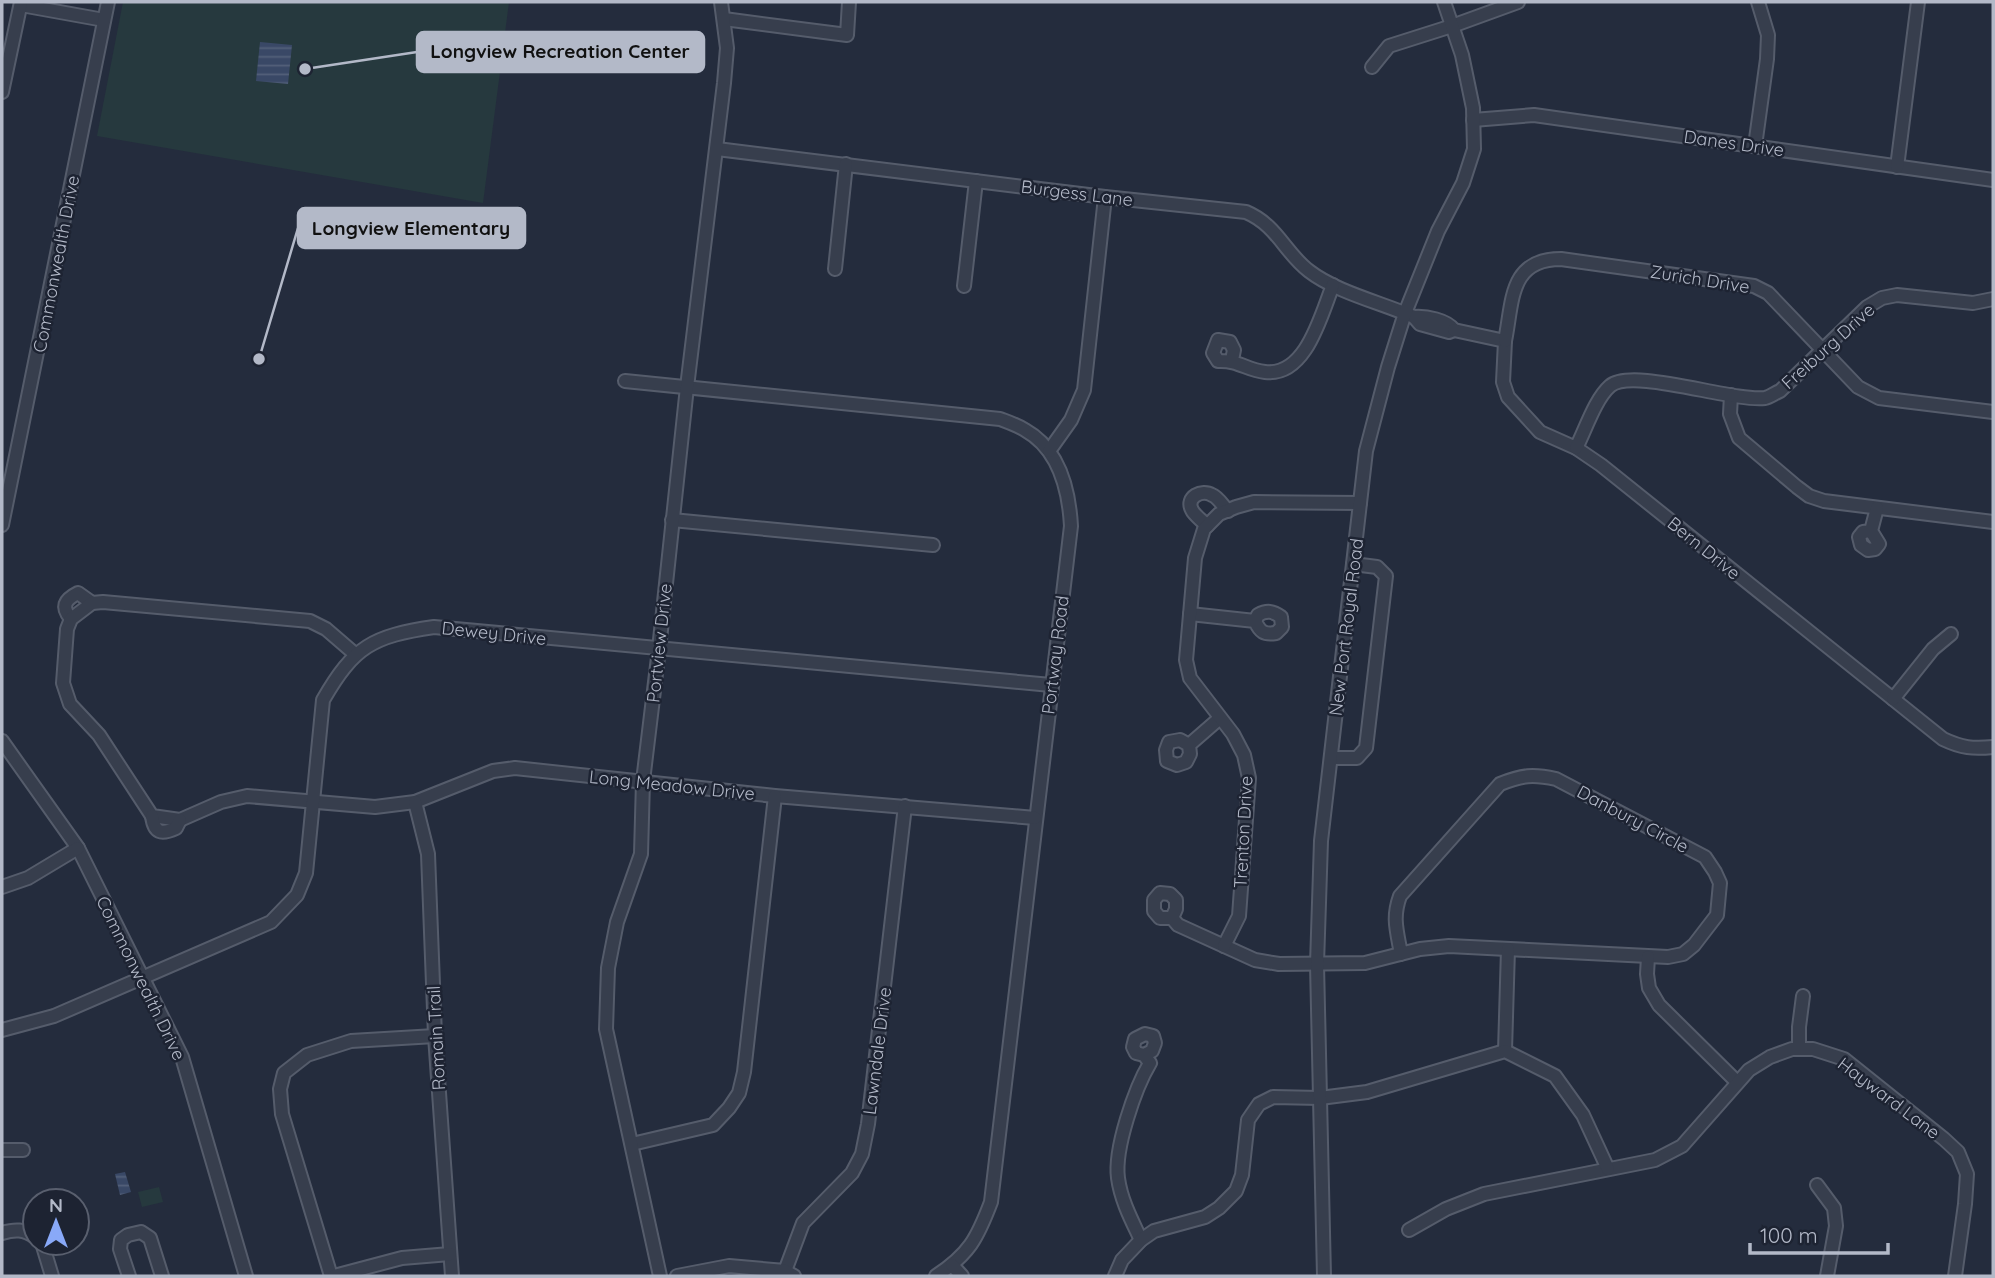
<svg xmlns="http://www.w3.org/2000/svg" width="1995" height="1278" font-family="Quicksand,sans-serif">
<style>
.green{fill:#26393e}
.water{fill:url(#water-rules)}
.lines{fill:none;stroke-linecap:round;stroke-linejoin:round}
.minor-casing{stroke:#555c6b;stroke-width:16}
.minor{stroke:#373e4d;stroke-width:12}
.labels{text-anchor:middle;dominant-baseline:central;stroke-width:5;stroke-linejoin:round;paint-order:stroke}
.street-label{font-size:18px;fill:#b3b9c8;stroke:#1d2332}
.leader{fill:none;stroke:#b3b9c8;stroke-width:2.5}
.callout-dot{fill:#b3b9c8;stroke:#1d2332;stroke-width:2.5}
.callout{fill:#b3b9c8;stroke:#b3b9c8;stroke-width:2.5}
.callout-label{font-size:19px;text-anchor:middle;font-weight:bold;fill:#111}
</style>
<defs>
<pattern id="water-rules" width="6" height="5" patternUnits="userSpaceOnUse" patternTransform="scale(1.75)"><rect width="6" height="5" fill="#394866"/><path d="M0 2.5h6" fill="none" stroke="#53607a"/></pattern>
</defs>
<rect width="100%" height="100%" fill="#242c3d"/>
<g class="green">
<polygon points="123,2 509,2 483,203 97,136"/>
<polygon points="159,1187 163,1202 142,1207 138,1192"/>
</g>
<g class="water">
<polygon points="260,42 292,45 288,84 256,81"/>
<polygon points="125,1172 131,1192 120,1195 115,1174"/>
</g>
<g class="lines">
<g class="minor-casing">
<g id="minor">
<polyline points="21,5 104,20"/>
<polyline points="724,19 847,35 849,2"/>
<polyline points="1372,67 1389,46 1452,26 1518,2"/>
<polyline points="2,92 21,2"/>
<polyline points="1473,120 1534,115 1993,180"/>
<polyline points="1755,146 1767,59 1768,35 1758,2"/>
<path d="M717,149L1105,197L1246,212C1277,225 1285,253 1309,271C1336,292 1382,303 1414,317"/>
<polyline points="1897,167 1918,2"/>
<polyline points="835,269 846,164"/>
<polyline points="964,286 976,181"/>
<path d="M1414,317C1426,316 1447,320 1454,330L1449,332L1420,324Z"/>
<path d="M1454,330L1505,341L1503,382L1508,397L1540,432L1576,448L1601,465L1943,739C1962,748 1973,749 1993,747"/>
<path d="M1505,341C1513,301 1509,259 1561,259L1754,286L1768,293L1858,387L1879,398L1993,412"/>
<path d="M1232,360L1234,350L1230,342L1218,340L1213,353L1218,361C1239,360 1246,370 1265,372C1306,377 1321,315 1333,285"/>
<path d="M625,381L1000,419C1008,422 1017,425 1025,430C1059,449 1069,490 1071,526L991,1202C977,1239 969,1254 936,1276"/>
<polyline points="1731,395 1730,414 1739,438 1797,487 1809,496 1824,501 1993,522"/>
<path d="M1576,448C1585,431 1595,399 1610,386C1632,367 1732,402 1765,398C1770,397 1775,393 1780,391L1867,307L1882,298L1897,295L1973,303L1993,299"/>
<polyline points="1049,451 1071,420 1084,390 1105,197"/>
<polyline points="672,520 933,545"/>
<polyline points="2,525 108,2"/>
<path d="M1207,526C1203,521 1194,515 1192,510C1185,497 1202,489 1212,495C1218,497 1223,506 1228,511"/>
<polyline points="1871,531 1863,532 1859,537 1861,545 1868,550 1875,549 1879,544 1871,531 1877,508"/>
<path d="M1190,614L1255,621C1260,632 1264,635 1276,633L1282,627L1281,617C1273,611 1267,610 1258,615L1255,621"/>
<path d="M71,619C61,607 64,600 78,593L92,603"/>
<polyline points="355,654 326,629 310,621 103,602 92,603 71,619 67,629 63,683 70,704 99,735 152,816 180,820 221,802 247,796 375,807 415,802 493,771 515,768 775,796 1035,818"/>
<polyline points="1893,699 1933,649 1951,634"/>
<polyline points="2,741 78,848 182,1057 246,1276"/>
<polyline points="1189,745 1180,740 1169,742 1166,750 1167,761 1177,765 1186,762 1190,754 1189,745 1220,718"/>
<polyline points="1331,758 1357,758 1366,748 1386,576 1377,567 1353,564"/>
<polyline points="415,802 428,854 435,1036 452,1276"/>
<path d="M152,816C154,833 161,835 176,828L180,820"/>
<polyline points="2,887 28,878 78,848"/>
<path d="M1172,918L1176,909V900L1170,894L1160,893L1154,900V911L1160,918H1172L1178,925L1255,960L1279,964L1365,963L1420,949L1449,946L1668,957L1683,954L1694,945L1717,915L1720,883L1715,872L1705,857L1556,779C1533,774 1522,775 1500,784L1400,896C1392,918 1397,931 1401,954"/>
<polyline points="1224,946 1239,916 1249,778 1244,755 1233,734 1190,678 1186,660 1195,558 1204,529 1219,514 1236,507 1254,502 1360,503"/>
<polyline points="1648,957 1647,974 1649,988 1659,1005 1737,1082"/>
<path d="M2,1030L54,1016L271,922L297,895L306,873L323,700C354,646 373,636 434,627L1051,685"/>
<polyline points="1799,1049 1799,1027 1803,996"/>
<polyline points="1505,1051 1508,949"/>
<polyline points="632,1144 713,1125 729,1108 739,1093 744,1072 775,796"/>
<polyline points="2,1150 23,1150"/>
<polyline points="1817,1185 1834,1208 1836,1226 1827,1276"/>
<polyline points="1409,1230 1446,1209 1484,1194 1655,1160 1682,1146 1749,1070 1770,1057 1792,1049 1813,1049 1844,1059 1944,1139 1958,1152 1967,1174 1965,1204 1955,1276"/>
<path d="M2,1233C15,1229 24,1229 35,1237"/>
<path d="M1141,1240C1131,1219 1121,1200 1118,1178C1114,1149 1135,1088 1150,1063L1144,1055L1152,1051L1155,1043L1153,1036L1145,1034L1135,1039L1133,1047L1136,1053L1144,1055"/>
<polyline points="42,1243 52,1276"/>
<polyline points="952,1265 962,1276"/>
<polyline points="785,1271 803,1223 852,1173 862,1154 868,1124 905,806"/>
<polyline points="129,1276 120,1249 121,1240 128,1235 141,1232 150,1238 162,1276"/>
<polyline points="331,1276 282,1114 280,1089 284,1073 307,1055 351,1041 435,1036"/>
<polyline points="334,1276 402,1258 450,1254"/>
<polyline points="660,1276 606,1029 608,968 617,922 641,854 643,781 659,649 687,387 724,83 727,48 721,2"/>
<polyline points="677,1276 729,1266 785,1271 794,1276"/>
<polyline points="1115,1276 1122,1260 1141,1240 1154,1231 1205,1217 1219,1208 1236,1191 1242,1175 1248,1120 1259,1104 1273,1097 1320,1098 1367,1092 1505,1051 1555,1076 1583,1115 1608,1169"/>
<polyline points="1324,1276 1317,964 1321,841 1366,451 1388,367 1405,313 1438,231 1463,183 1474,149 1473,108 1462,55 1444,2"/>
</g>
</g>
<use href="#minor" class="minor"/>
</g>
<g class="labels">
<g class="street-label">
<text transform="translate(1734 143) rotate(8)">Danes Drive</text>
<text transform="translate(1077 193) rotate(7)">Burgess Lane</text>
<text transform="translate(56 264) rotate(-79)">Commonwealth Drive</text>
<text transform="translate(1700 279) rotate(9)">Zurich Drive</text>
<text transform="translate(1828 346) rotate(-42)">Freiburg Drive</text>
<text transform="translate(1704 548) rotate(39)">Bern Drive</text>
<text transform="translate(1346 627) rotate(-83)">New Port Royal Road</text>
<text transform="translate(494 633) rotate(6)">Dewey Drive</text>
<text transform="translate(659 643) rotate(-84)">Portview Drive</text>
<text transform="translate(1055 655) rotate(-83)">Portway Road</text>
<text transform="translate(672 785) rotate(6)">Long Meadow Drive</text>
<text transform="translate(1633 819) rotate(28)">Danbury Circle</text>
<text transform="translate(1243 832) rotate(-87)">Trenton Drive</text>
<text transform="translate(141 978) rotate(64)">Commonwealth Drive</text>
<text transform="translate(436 1038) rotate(-93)">Romain Trail</text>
<text transform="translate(877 1051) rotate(-83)">Lawndale Drive</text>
<text transform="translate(1889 1098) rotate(37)">Hayward Lane</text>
</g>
</g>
<path class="leader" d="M305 69L417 52M259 359L298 228"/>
<g class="callout-dot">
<circle cx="305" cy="69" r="7"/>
<circle cx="259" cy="359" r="7"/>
</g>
<g class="callout">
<rect x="417" y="32" width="287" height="40" rx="7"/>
<rect x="298" y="208" width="227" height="40" rx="7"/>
</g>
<g class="callout-label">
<text x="560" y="58">Longview Recreation Center</text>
<text x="411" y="235">Longview Elementary</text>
</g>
<rect width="1995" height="1278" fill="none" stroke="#b3b9c8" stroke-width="7"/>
<g transform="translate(56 1222)"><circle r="33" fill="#1d2332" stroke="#595f6e" stroke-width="2"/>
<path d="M0-5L12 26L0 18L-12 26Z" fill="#89a9f8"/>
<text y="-10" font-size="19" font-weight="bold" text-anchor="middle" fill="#b3b9c8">N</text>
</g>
<path d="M1750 1243v10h138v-10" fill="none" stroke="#b3b9c8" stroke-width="3.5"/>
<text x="1760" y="1243" font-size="21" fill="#b3b9c8" stroke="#1d2332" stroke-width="5" paint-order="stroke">100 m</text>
</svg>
